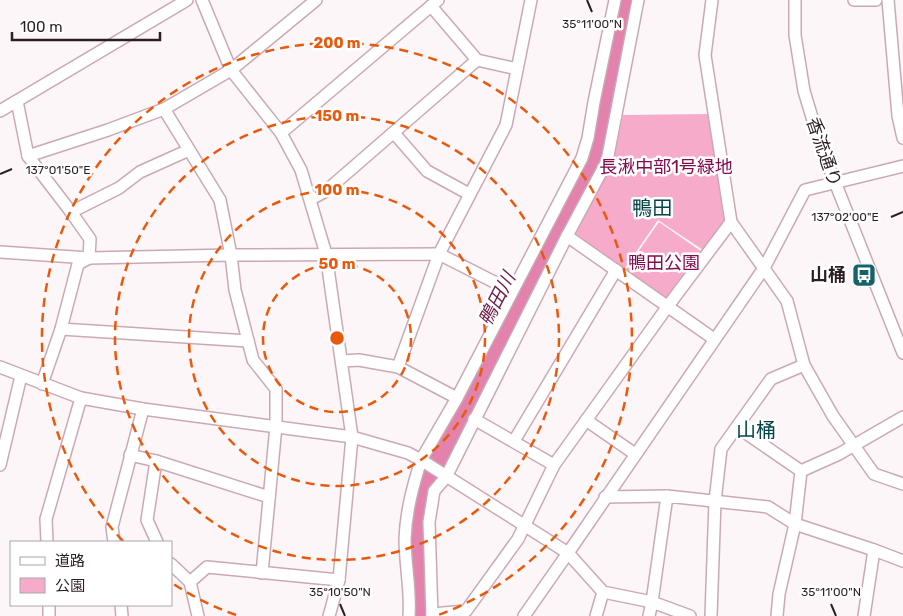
<svg xmlns="http://www.w3.org/2000/svg" width="903" height="616" font-family="Rubik,'Noto Sans JP',sans-serif">
<style>
.green{fill:#f7abca}
.lines{fill:none;stroke-linecap:round;stroke-linejoin:round}
.river{stroke:#e382ac;stroke-width:18}
.minor-casing{stroke:#caa9b5;stroke-width:14}
.minor{stroke:#fff;stroke-width:11}
.ticks{fill:none;stroke:#2c1f24;stroke-width:2}
.ring{fill:none;stroke:#e8590c;stroke-width:2.5;stroke-dasharray:9 6}
.labels{text-anchor:middle;dominant-baseline:central;stroke-width:5;stroke-linejoin:round;paint-order:stroke}
.street-label{font-size:18px;fill:#2c1f24;stroke:#fff}
.park-label{font-size:18px;fill:#830c4f;stroke:#fff}
.poi-label{font-size:18px;font-weight:bold;fill:#2c1f24;stroke:#fff;text-anchor:end}
.water-label{font-size:19px;font-style:italic;fill:#701a46;stroke:#fff}
.quarter-label{font-size:20px;fill:#01454a;stroke:#fff}
.ticks-label{font-size:12px;text-anchor:middle;fill:#2c1f24;stroke:#fff;stroke-width:5;stroke-linejoin:round;paint-order:stroke}
.centre{fill:#e8590c;stroke:#fff;stroke-width:2.5}
.ring-label{font-size:15px;text-anchor:middle;font-weight:bold;fill:#e8590c;stroke:#fff;stroke-width:5;stroke-linejoin:round;paint-order:stroke}
</style>
<rect width="100%" height="100%" fill="#fdf6f9"/>
<g class="green">
<polygon points="709,114 729,223 706,252 658,220 623,271 575,233 613,162 623,115"/>
<polygon points="659,222 705,254 668,302 624,272"/>
</g>
<g class="lines">
<polyline class="river" points="419,616 417,539 419,514 429,478 575,199 594,157 623,0"/>
<g class="minor-casing">
<g id="minor">
<polyline points="202,0 231,70 281,133 301,170 326,254 352,437 339,580 329,616"/>
<polyline points="712,0 705,55 731,222 787,301 804,365 833,416 874,474 903,484"/>
<polyline points="795,0 795,35 804,91 821,147 903,353"/>
<polyline points="854,0 876,0"/>
<polyline points="888,0 898,116 903,138"/>
<polyline points="431,6 477,60 517,69"/>
<polyline points="17,101 28,156 71,212 90,239 89,258"/>
<polyline points="164,109 220,200 231,255 235,290 253,360 276,389 276,426 262,573"/>
<polyline points="0,111 187,0"/>
<polyline points="281,133 438,0"/>
<polyline points="394,133 427,171 469,194"/>
<polyline points="28,156 108,130 164,109 231,70 316,0"/>
<polyline points="311,199 326,191 477,60"/>
<polyline points="71,212 119,188 140,172 189,150"/>
<polyline points="567,236 714,339"/>
<polyline points="0,252 89,258 231,255 439,254 512,291"/>
<polyline points="61,329 248,341"/>
<polyline points="342,361 359,360 398,367 457,398"/>
<polyline points="0,367 81,398 143,409 352,437 408,453 421,460 457,398 582,158 588,138 594,102 615,0"/>
<polyline points="398,367 439,254 506,125 531,0"/>
<polyline points="42,384 61,329 78,264 89,258"/>
<polyline points="474,419 554,465 668,306 731,222"/>
<polyline points="586,420 635,454"/>
<polyline points="737,427 801,471"/>
<polyline points="514,441 616,270"/>
<polyline points="130,455 156,461 269,497"/>
<polyline points="156,461 147,520 157,542"/>
<polyline points="0,465 21,376"/>
<polyline points="605,497 667,496"/>
<polyline points="47,542 46,519 81,398"/>
<polyline points="114,542 112,527 143,409"/>
<polyline points="171,564 190,582"/>
<polyline points="49,605 49,616"/>
<polyline points="121,605 122,616"/>
<polyline points="432,614 466,611 518,539 554,465"/>
<polyline points="198,616 190,582 207,567 339,580"/>
<path d="M409,616C411,591 405,564 405,539C406,511 413,486 421,460L568,553L764,268L805,190L903,166"/>
<polyline points="432,616 429,522 434,491 446,477 567,236 607,161 638,0"/>
<polyline points="524,616 568,553 603,592 652,602 667,496 768,507 795,524 874,550 903,561"/>
<polyline points="596,616 603,592"/>
<polyline points="649,616 652,602 690,616"/>
<polyline points="711,616 715,501 721,449 771,379 804,365"/>
<polyline points="777,616 779,594 795,524 801,471 839,454 903,417"/>
<polyline points="864,616 874,550"/>
</g>
</g>
<use href="#minor" class="minor"/>
</g>
<path class="ticks" d="M587,0L592,12M0,174L12,169M891,217L903,212M340,604L345,616M831,604L836,616"/>
<g class="ring">
<circle cx="337" cy="338" r="74"/>
<circle cx="337" cy="338" r="148"/>
<circle cx="337" cy="338" r="222"/>
<path d="M236 615A295 295 0 0 1 172 583M123 541A295 295 0 1 1 438 615"/>
</g>
<defs>
<g id="bus-square" transform="scale(1.25)"><rect x="-9" y="-9" width="18" height="18" rx="4" fill="#15636a" stroke="#fff"/><path d="M-5-6H5V4H4V6H2V4H-2V6H-4V4H-5ZM-3.5-4V0h7V-4ZM-3.5 1.2v1.5H-2V1.2ZM2 1.2v1.5H3.5V1.2Z" fill="#fff"/></g>
</defs>
<g fill-rule="evenodd">
<use href="#bus-square" x="864" y="275"/>
</g>
<g class="labels">
<g class="street-label">
<text transform="translate(824 152) rotate(71)">香流通り</text>
</g>
<g class="park-label">
<text x="666" y="167">長湫中部1号緑地</text>
<text x="664" y="263">鴨田公園</text>
</g>
<g class="poi-label">
<text x="846" y="275">山桶</text>
</g>
<g class="water-label">
<text transform="translate(497 299) rotate(-63)">鴨田川</text>
</g>
<g class="quarter-label">
<text x="652" y="208">鴨田</text>
<text x="756" y="430">山桶</text>
</g>
</g>
<g class="ticks-label">
<text x="592" y="28">35°11'00"N</text>
<text x="58" y="174">137°01'50"E</text>
<text x="845" y="221">137°02'00"E</text>
<text x="340" y="596">35°10'50"N</text>
<text x="831" y="596">35°11'00"N</text>
</g>
<circle cx="337" cy="338" r="8" class="centre"/>
<g class="ring-label">
<text x="337" y="48">200 m</text>
<text x="337" y="121">150 m</text>
<text x="337" y="195">100 m</text>
<text x="337" y="269">50 m</text>
</g>
<rect x="10" y="541" width="162" height="65" fill="#ffffff" stroke="#aba5a7"/>
<rect x="20" y="557" width="25" height="8" fill="#ffffff" stroke="#aba5a7"/>
<text x="55" y="566" font-size="15" fill="#2c1f24">道路</text>
<rect x="20" y="578" width="25" height="15" fill="#f7abca" stroke="#aba5a7"/>
<text x="55" y="591" font-size="15" fill="#2c1f24">公園</text>
<path d="M12 32v8h148v-8" fill="none" stroke="#2c1f24" stroke-width="2.5"/>
<text x="20" y="32" font-size="15" fill="#2c1f24" stroke="#ffffff" stroke-width="4" paint-order="stroke">100 m</text>
</svg>
